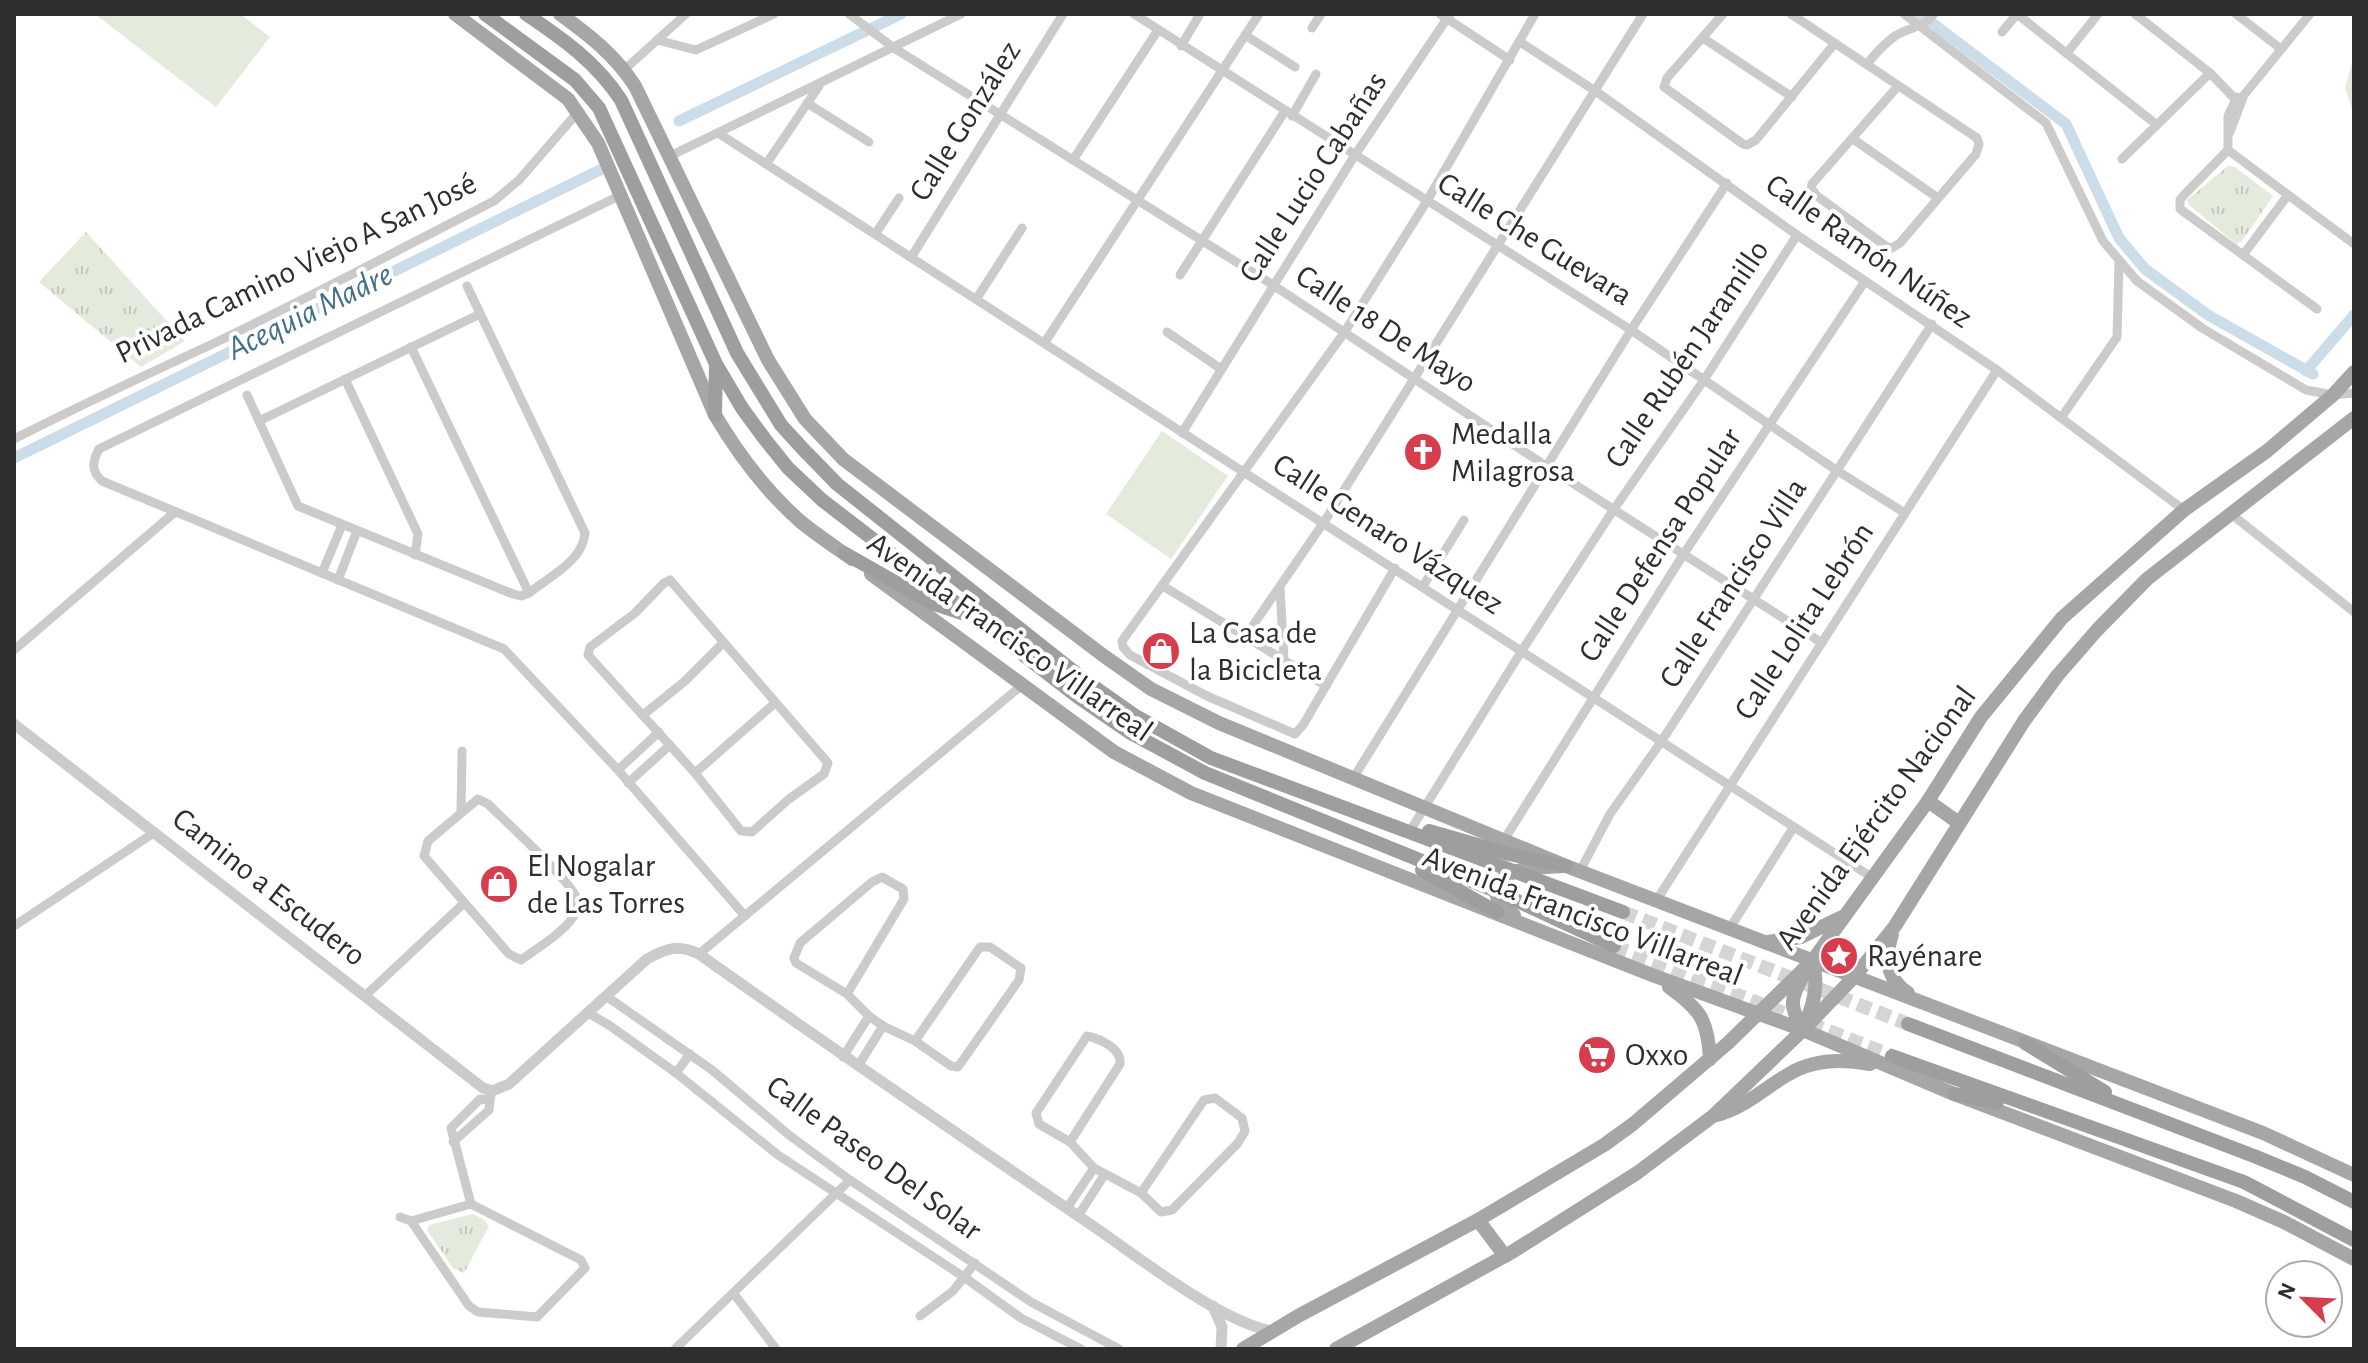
<svg xmlns="http://www.w3.org/2000/svg" width="2368" height="1363" font-family="'Alegreya Sans',sans-serif">
<style>
.grass{fill:#e4eadc}
.park{fill:url(#park-tufts)}
.lines{fill:none;stroke-linecap:round;stroke-linejoin:round}
.canal{stroke:#cadde9;stroke-width:11}
.trunk-tunnel{stroke:#d5d5d5;stroke-width:14;stroke-dasharray:14 7;stroke-linecap:butt}
.minor{stroke:#cbcbcb;stroke-width:9}
.tertiary{stroke:#cbcbcb;stroke-width:11}
.primary{stroke:#a6a6a6;stroke-width:14}
.trunk{stroke:#9e9e9e;stroke-width:14}
.labels{text-anchor:middle;dominant-baseline:central;stroke-width:8;stroke-linejoin:round;paint-order:stroke}
.street-label{font-size:32px;fill:#2e2e2e;stroke:#fff}
.poi-label{font-size:32px;fill:#2e2e2e;stroke:#fff;text-anchor:start}
.water-label{font-size:34px;font-style:italic;fill:#427089;stroke:#fff}
</style>
<defs>
<pattern id="park-tufts" width="24" height="20" patternUnits="userSpaceOnUse" patternTransform="scale(2)"><rect width="24" height="20" fill="#e4eadc"/><path d="M3 7l-1-3M5 7V3M7 7l1-3M15 17l-1-3M17 17v-4M19 17l1-3" fill="none" stroke="#c4c9bd"/></pattern>
</defs>
<rect width="100%" height="100%" fill="#fff"/>
<g class="grass">
<polygon points="240,14 270,37 216,107 96,15"/>
<polygon points="2354,56 2354,115 2345,88"/>
<polygon points="1162,431 1228,476 1171,559 1106,514"/>
</g>
<g class="park">
<polygon points="2228,166 2235,167 2273,196 2242,241 2236,244 2189,205 2187,200"/>
<polygon points="86,232 185,341 141,367 39,282"/>
<polygon points="473,1214 483,1219 489,1226 464,1273 453,1268 427,1230 429,1225"/>
</g>
<g class="lines">
<g class="canal">
<polyline points="1920,14 2066,124 2119,238 2145,269 2208,315 2313,374"/>
<polyline points="679,121 901,14"/>
<polyline points="2306,371 2354,315"/>
<polyline points="14,458 606,167"/>
</g>
<g class="trunk-tunnel">
<polyline points="1623,912 1908,1024"/>
<polyline points="1614,946 1892,1056"/>
</g>
<g class="minor">
<polyline points="849,14 894,48 1273,285 1546,466 1822,643"/>
<polyline points="1134,14 1631,330 1836,470 1905,513"/>
<polyline points="1440,14 1510,60"/>
<polyline points="1723,14 1667,78 1664,87 1743,144 1747,145 1756,140 1835,43"/>
<polyline points="1791,14 1977,138 1979,144 1976,154 1900,243 1892,248 1887,247 1817,196 1811,188 1812,184 1898,86"/>
<polyline points="1904,14 2046,123 2103,241 2137,281 2202,328 2306,390 2333,395 2354,393"/>
<polyline points="2017,14 2157,125"/>
<polyline points="2135,14 2210,73 2240,104"/>
<polyline points="2236,14 2281,49"/>
<polyline points="1312,28 1321,14"/>
<polyline points="2002,32 2017,14"/>
<polyline points="1245,35 1295,67"/>
<polyline points="1703,38 1792,97"/>
<polyline points="657,40 696,50 774,14"/>
<polyline points="1520,42 1594,90 1797,235 1997,370 2184,510"/>
<polyline points="1181,46 1200,14"/>
<polyline points="2067,53 2098,14"/>
<path d="M1867,64C1875,54 1884,44 1895,36C1909,27 1923,28 1934,14"/>
<polyline points="624,70 686,14"/>
<polyline points="807,103 869,142"/>
<polyline points="1292,116 1316,74"/>
<polyline points="2230,132 2244,95 2310,14"/>
<polyline points="718,133 1873,878"/>
<polyline points="1853,139 1938,198"/>
<polyline points="2228,150 2184,195 2180,200 2180,209 2317,309"/>
<polyline points="2228,150 2354,244"/>
<polyline points="2228,150 2228,116 2237,97"/>
<polyline points="668,157 961,14"/>
<polyline points="2122,159 2210,73"/>
<polyline points="1073,160 1158,30"/>
<polyline points="767,163 819,86"/>
<path d="M621,195L99,449C92,462 91,471 102,481L504,649L618,770L745,916"/>
<polyline points="876,233 899,198"/>
<polyline points="2243,255 2288,195"/>
<polyline points="912,256 1063,14"/>
<polyline points="1180,275 1285,111"/>
<polyline points="977,298 1022,228"/>
<polyline points="1167,332 1221,369"/>
<polyline points="1045,342 1259,14"/>
<polyline points="411,347 529,593"/>
<polyline points="345,379 418,534 415,555"/>
<path d="M247,395L298,506L513,594L521,596L529,593C549,577 583,561 585,533L467,286"/>
<polyline points="2061,418 2117,337 2119,262"/>
<polyline points="259,421 480,314"/>
<polyline points="1182,433 1355,155 1450,14"/>
<path d="M14,439C77,407 141,377 206,347C303,301 398,250 494,201L519,180L578,112"/>
<polyline points="2230,513 2354,612"/>
<polyline points="1395,568 1303,725 1295,734 1207,696 1130,655 1123,647 1122,641 1344,333 1427,201 1535,14"/>
<polyline points="322,573 342,525"/>
<polyline points="338,580 357,531"/>
<polygon points="670,580 828,763 824,774 789,799 752,832 741,831 695,773 588,655 590,647 635,613 663,584"/>
<polyline points="1163,586 1326,686"/>
<polyline points="1423,586 1464,520"/>
<polyline points="1280,588 1284,660"/>
<polyline points="1245,637 1324,522 1643,14"/>
<polyline points="14,650 175,512"/>
<polyline points="643,715 685,681 723,643"/>
<polyline points="618,770 659,732"/>
<polyline points="695,773 775,703"/>
<polyline points="1354,777 1631,330 1727,183"/>
<polyline points="628,783 670,745"/>
<path d="M478,799L488,804C506,822 570,880 577,899C578,903 578,907 576,911C570,929 536,949 521,960L509,954L424,856L428,841Z"/>
<polyline points="461,813 462,751"/>
<polyline points="1413,826 1521,652 1614,509 1704,380 1797,235"/>
<polyline points="1504,840 1683,555 1865,281"/>
<polyline points="1580,871 1610,814 1661,742 1932,324"/>
<polyline points="1656,901 1997,370"/>
<polyline points="14,926 155,832"/>
<polyline points="1730,928 1793,828"/>
<polyline points="699,954 1021,686"/>
<polyline points="847,994 904,899 903,889 882,877 872,882 800,943 794,958 796,963 847,994 869,1016 883,1026 915,1041 951,1066 958,1067 1019,980 1021,968 990,947 980,947 915,1041"/>
<polyline points="366,995 463,904"/>
<polyline points="606,996 712,1070 789,1135 850,1180 1031,1302 1119,1349"/>
<polyline points="588,1013 609,1025 676,1073 778,1155 964,1277 1021,1318 1081,1349"/>
<polyline points="843,1057 869,1016"/>
<polyline points="858,1066 883,1026"/>
<polyline points="676,1073 690,1054"/>
<polyline points="453,1142 489,1110 491,1094"/>
<path d="M1070,1142L1120,1064C1122,1049 1101,1039 1087,1036L1040,1107L1036,1113L1039,1124L1070,1142L1094,1168L1141,1193L1161,1212L1172,1210L1238,1143L1245,1131L1242,1118L1215,1098L1204,1100L1141,1193"/>
<polyline points="471,1204 451,1128 480,1099 489,1100"/>
<polyline points="1067,1208 1094,1168"/>
<polyline points="1078,1216 1105,1174"/>
<polyline points="400,1217 411,1221 469,1306 478,1312 537,1317 585,1268 581,1260 471,1204 411,1221"/>
<polyline points="734,1294 776,1349"/>
<polyline points="920,1316 953,1291 975,1263"/>
<polyline points="675,1349 850,1180"/>
</g>
<g class="tertiary">
<path d="M14,724L483,1088L492,1091L509,1084L647,959C667,948 678,944 699,954C828,1046 959,1135 1090,1224C1136,1255 1220,1322 1272,1331"/>
<polyline points="1213,1306 1222,1327 1221,1349"/>
</g>
<g class="primary">
<path d="M455,14L568,99L598,143L715,415C738,454 767,492 801,522C817,535 835,547 852,559"/>
<path d="M560,14C589,35 615,55 635,86L768,360L805,419L843,459L1104,656L1151,689L1219,723L1566,866L2263,1133L2354,1175"/>
<polyline points="871,574 1114,752 1191,793 1652,975 1803,1030 1954,1094 2236,1201 2284,1222 2354,1259"/>
<polyline points="1928,801 1959,823"/>
<path d="M1514,915C1505,909 1494,901 1497,889C1503,865 1542,868 1562,866"/>
<path d="M1892,934C1885,957 1886,979 1908,993"/>
<polyline points="1768,942 1801,937 1842,917"/>
<path d="M1803,976C1789,1000 1790,1007 1803,1030"/>
<path d="M1669,987C1700,1009 1708,1020 1710,1059"/>
<path d="M1806,1022C1815,1000 1818,984 1813,960"/>
<path d="M1717,1115C1746,1107 1764,1088 1789,1074C1814,1059 1843,1059 1870,1064"/>
<polyline points="1478,1220 1505,1256"/>
<polyline points="1243,1349 1298,1316 1478,1220 1604,1145 1633,1124 1728,1043 1813,960 1928,801 1981,717 2062,618 2184,510 2267,451 2333,395 2354,372"/>
<polyline points="1336,1349 1512,1252 1637,1173 1713,1116 1803,1030 1855,976 1895,926 2024,721 2057,676 2097,630 2147,579 2354,418"/>
</g>
<g class="trunk">
<polyline points="485,14 575,80 599,108 716,364 742,408 764,438 788,468 822,500 1078,697 1129,732 1205,773 1496,891 1614,946"/>
<path d="M526,14C563,39 596,62 621,100L737,353L781,425L803,449L837,484L1087,682L1134,715L1211,758L1623,912"/>
<polyline points="715,415 716,365"/>
<polyline points="844,553 932,603 968,615"/>
<polyline points="1429,831 1509,854 1566,866"/>
<polyline points="1422,870 1497,912"/>
<polyline points="1908,1024 2254,1156 2305,1177 2354,1202"/>
<polyline points="2025,1043 2105,1092"/>
<polyline points="1892,1056 2244,1182 2354,1240"/>
<polyline points="1954,1094 1997,1102"/>
</g>
</g>
<defs>
<g id="church-disc" transform="scale(2)"><circle r="9.5" fill="#d83d4d" stroke="#fff"/><path d="M-1.2-6h2.4v3.5h3.3v2.4h-3.3V6h-2.4V-.1h-3.3v-2.4h3.3Z" fill="#fff"/></g>
<g id="shop-disc" transform="scale(2)"><circle r="9.5" fill="#d83d4d" stroke="#fff"/><path d="M-5-2.5h2.3a2.7 3.5 0 0 1 5.4 0H5L5.5 6h-11ZM-1.5-2.5h3a1.5 2.3 0 0 0-3 0Z" fill="#fff"/></g>
<g id="sight-disc" transform="scale(2)"><circle r="9.5" fill="#d83d4d" stroke="#fff"/><path d="M0-6L1.8-2.2L6-1.7L2.9 1.2L3.7 5.4L0 3.3L-3.7 5.4L-2.9 1.2L-6-1.7L-1.8-2.2Z" fill="#fff"/></g>
<g id="supermarket-disc" transform="scale(2)"><circle r="9.5" fill="#d83d4d" stroke="#fff"/><path d="M-6-5.5h2.5l.6 2H6L4.5 2H-2.5L-4.4-4H-6ZM-1.5 3.2a1.3 1.3 0 1 0 .1 0ZM3 3.2a1.3 1.3 0 1 0 .1 0Z" fill="#fff"/></g>
</defs>
<g fill-rule="evenodd">
<use href="#church-disc" x="1423" y="452"/>
<use href="#shop-disc" x="1161" y="651"/>
<use href="#shop-disc" x="499" y="884"/>
<use href="#sight-disc" x="1839" y="956"/>
<use href="#supermarket-disc" x="1597" y="1055"/>
</g>
<g class="labels">
<g class="street-label">
<text transform="translate(965 121) rotate(-58)">Calle González</text>
<text transform="translate(1313 177) rotate(-57)">Calle Lucio Cabañas</text>
<text transform="translate(1535 239) rotate(32)">Calle Che Guevara</text>
<text transform="translate(1869 251) rotate(35)">Calle Ramón Núñez</text>
<text transform="translate(296 268) rotate(-26)">Privada Camino Viejo A San José</text>
<text transform="translate(1386 329) rotate(33)">Calle 18 De Mayo</text>
<text transform="translate(1687 354) rotate(-56)">Calle Rubén Jaramillo</text>
<text transform="translate(1388 534) rotate(33)">Calle Genaro Vázquez</text>
<text transform="translate(1660 545) rotate(-57)">Calle Defensa Popular</text>
<text transform="translate(1733 583) rotate(-57)">Calle Francisco Villa</text>
<text transform="translate(1804 621) rotate(-57)">Calle Lolita Lebrón</text>
<text transform="translate(1010 637) rotate(35)">Avenida Francisco Villarreal</text>
<text transform="translate(1876 818) rotate(-54)">Avenida Ejército Nacional</text>
<text transform="translate(269 887) rotate(38)">Camino a Escudero</text>
<text transform="translate(1583 916) rotate(21)">Avenida Francisco Villarreal</text>
<text transform="translate(874 1158) rotate(36)">Calle Paseo Del Solar</text>
</g>
<g class="poi-label">
<text x="1451" y="434">Medalla<tspan x="1451" dy="37">Milagrosa</tspan></text>
<text x="1189" y="633">La Casa de<tspan x="1189" dy="37">la Bicicleta</tspan></text>
<text x="527" y="866">El Nogalar<tspan x="527" dy="37">de Las Torres</tspan></text>
<text x="1867" y="956">Rayénare</text>
<text x="1625" y="1055">Oxxo</text>
</g>
<g class="water-label">
<text transform="translate(310 312) rotate(-26)">Acequia Madre</text>
</g>
</g>
<rect width="2368" height="1363" fill="none" stroke="#2e2e2e" stroke-width="32"/>
<g transform="translate(2304 1299) rotate(294)"><circle r="38" fill="#ffffff" stroke="#ababab" stroke-width="2"/>
<path d="M0-6L14 30L0 20L-14 30Z" fill="#d83d4d"/>
<text y="-12" font-size="22" font-weight="bold" text-anchor="middle" fill="#2e2e2e">N</text>
</g>
</svg>
